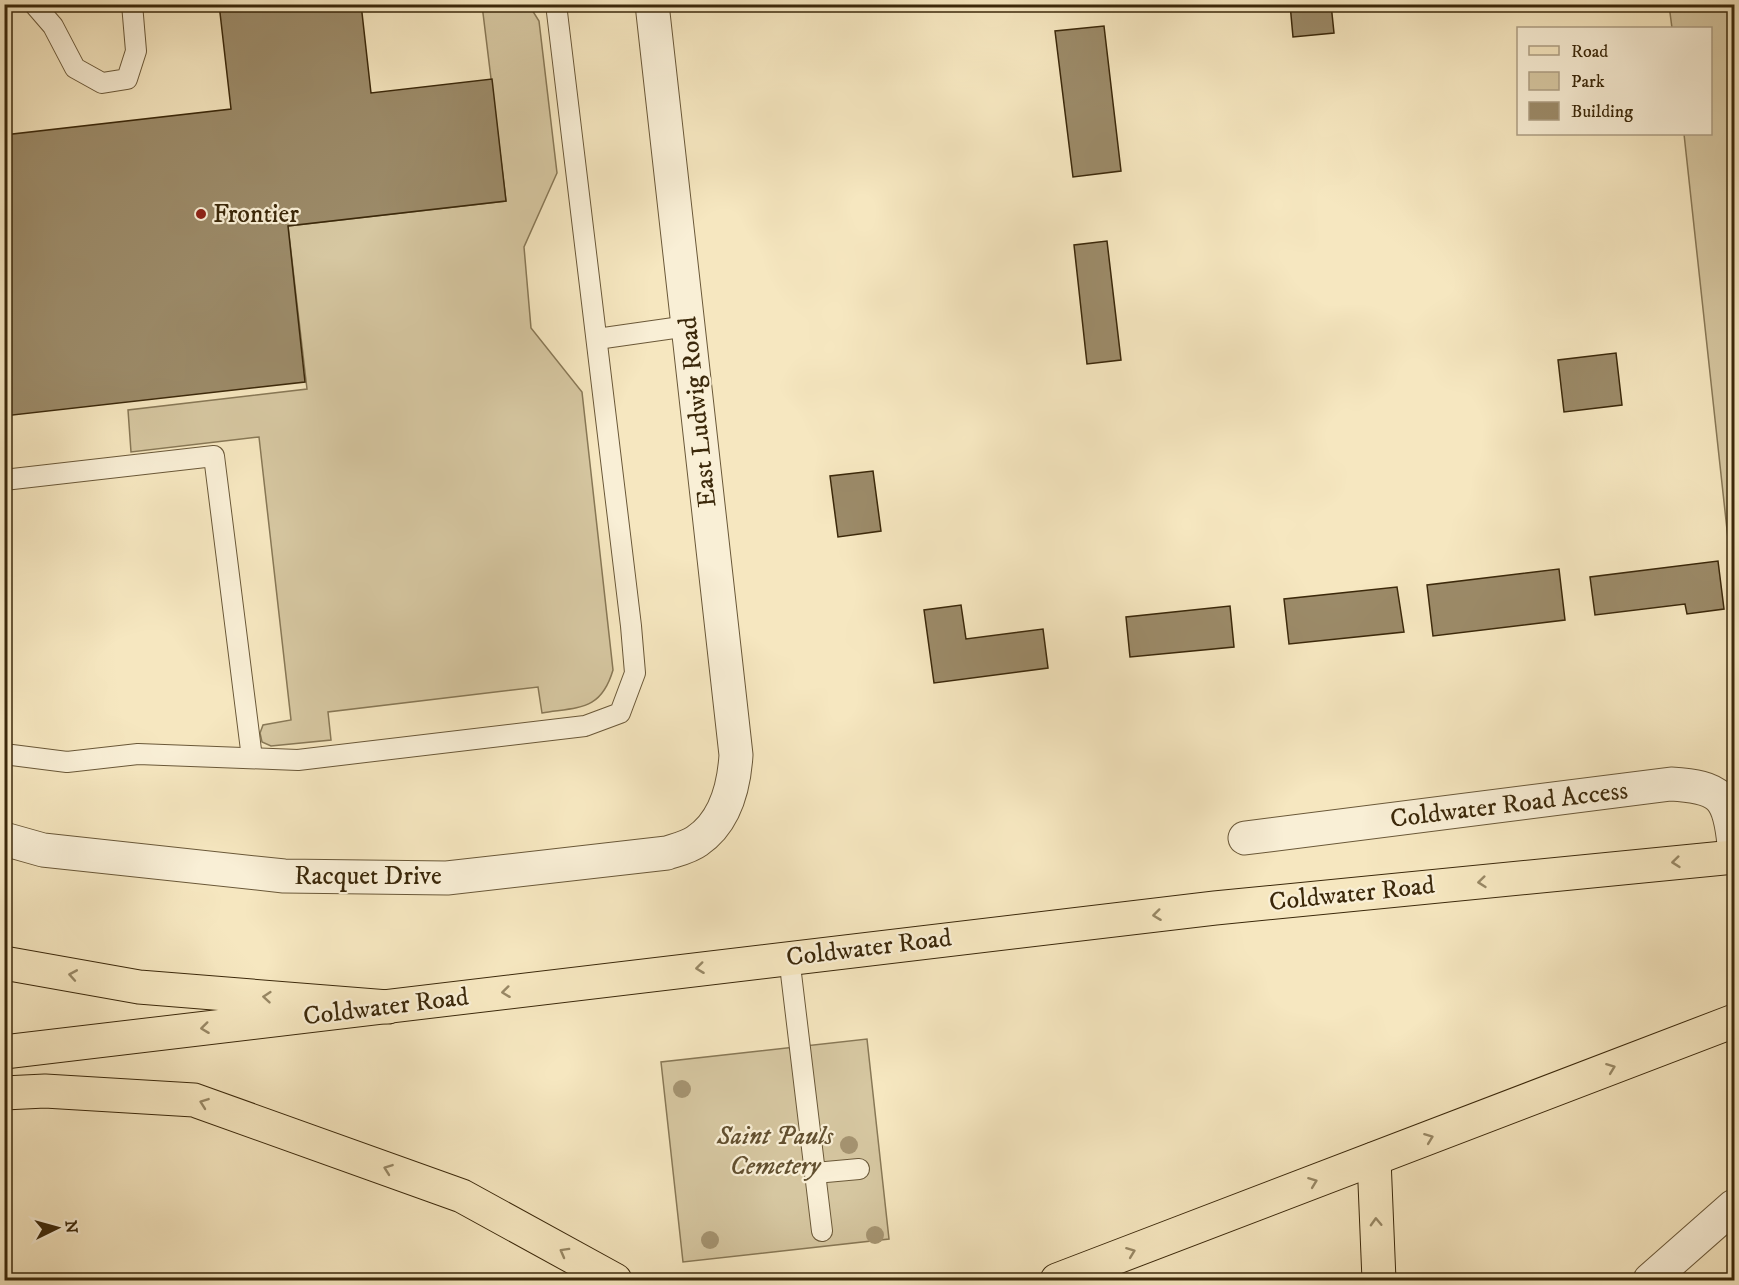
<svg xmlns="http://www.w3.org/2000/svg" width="1739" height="1285" font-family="'IM FELL DW Pica',serif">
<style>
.green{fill:#d6c7a1;stroke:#887856;stroke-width:1.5}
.building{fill:#9c8b69;stroke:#3b280a;stroke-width:1.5}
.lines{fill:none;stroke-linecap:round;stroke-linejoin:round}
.lane-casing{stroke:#6a5838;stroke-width:22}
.street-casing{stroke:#6a5838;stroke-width:35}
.primary-casing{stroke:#3b280a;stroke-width:35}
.highway-casing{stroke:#3b280a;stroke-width:35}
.lane{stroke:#f9efd6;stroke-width:20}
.street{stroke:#f9efd6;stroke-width:33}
.primary{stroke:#f6e7c0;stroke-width:33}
.highway{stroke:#f6e7c0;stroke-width:33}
.tree{fill:#a59471}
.oneway{stroke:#988865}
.poi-dot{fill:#8f2418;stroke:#f9efd6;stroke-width:2}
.labels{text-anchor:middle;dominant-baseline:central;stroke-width:4.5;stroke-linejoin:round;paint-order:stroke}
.poi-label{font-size:26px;fill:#3b280a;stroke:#f9efd6;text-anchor:start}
.street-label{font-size:26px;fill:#3b280a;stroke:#f9efd6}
.park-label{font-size:26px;font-style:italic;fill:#625030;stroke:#f9efd6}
</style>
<rect width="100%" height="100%" fill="#f6e7c0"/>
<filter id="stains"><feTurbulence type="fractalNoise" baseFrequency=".00333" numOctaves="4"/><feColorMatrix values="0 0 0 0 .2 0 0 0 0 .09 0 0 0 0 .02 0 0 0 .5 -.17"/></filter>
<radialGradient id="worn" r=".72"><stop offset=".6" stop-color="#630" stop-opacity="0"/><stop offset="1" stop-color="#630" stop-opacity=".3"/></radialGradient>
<g class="green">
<path d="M482,5H529L539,21L557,173L524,247L531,328L582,392L613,670C601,711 579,707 542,713L538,687L328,712L331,740L271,746L262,742L260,733L263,725L291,720L259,437L131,452L128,410L307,389L288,226L506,201Z"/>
<polygon points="1669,5 1734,5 1734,594 1684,134 1710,134 1710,28 1672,28"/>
<polygon points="867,1039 889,1239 683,1262 661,1062"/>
</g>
<g class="building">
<polygon points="178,4 208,4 179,8"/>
<polygon points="219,4 361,4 371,93 492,79 506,201 288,226 305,382 4,416 4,135 231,109"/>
<polygon points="1290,4 1331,4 1334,33 1293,37"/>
<polygon points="1104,26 1121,171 1073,177 1055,31"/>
<polygon points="1107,241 1121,360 1087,364 1074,245"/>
<polygon points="1616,353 1622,405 1564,412 1558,360"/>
<polygon points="873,471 881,531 838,537 830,476"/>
<polygon points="1718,561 1724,609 1687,614 1685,604 1595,615 1590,577"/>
<polygon points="1559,569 1565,620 1433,636 1427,585"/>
<polygon points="1397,587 1404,632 1289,644 1284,599"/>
<polygon points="961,605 966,639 1043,629 1048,668 934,683 924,610"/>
<polygon points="1230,606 1234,647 1130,657 1126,617"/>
</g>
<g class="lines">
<g class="lane-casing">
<g id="lane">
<polyline points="34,4 53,26 75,68 102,83 127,79 136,51 132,4"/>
<polyline points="597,339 688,326"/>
<polyline points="4,480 214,456 252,758"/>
<polyline points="4,754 67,762 138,754 298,760 585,726 620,713 635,673 631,626 556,4"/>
<polyline points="789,957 822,1231"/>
<polyline points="815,1173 859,1169"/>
</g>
</g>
<g class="street-casing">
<g id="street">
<path d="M1245,838L1671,784C1721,787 1729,796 1734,844"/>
<path d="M4,839L43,850L284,876L447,878L667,853C676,850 689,847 697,841C725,822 734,787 736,755L652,4"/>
<polyline points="1650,1280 1734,1206"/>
</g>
</g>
<g class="primary-casing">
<g id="primary">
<polyline points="4,1052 1215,908 1734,857"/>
<polyline points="1057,1280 1734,1021"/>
</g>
</g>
<g class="highway-casing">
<g id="highway">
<polyline points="4,963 139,987 388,1007"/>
<polyline points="4,1093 45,1091 194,1100 462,1196 615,1280"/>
<polyline points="1374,1159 1379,1280"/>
</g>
</g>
<use href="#lane" class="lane"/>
<use href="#street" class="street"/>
<use href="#primary" class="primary"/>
<use href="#highway" class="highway"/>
</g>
<g class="tree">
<circle cx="682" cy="1089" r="9"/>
<circle cx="849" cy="1145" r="9"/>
<circle cx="875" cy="1235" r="9"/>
<circle cx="710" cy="1240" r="9"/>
</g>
<defs><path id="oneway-chevron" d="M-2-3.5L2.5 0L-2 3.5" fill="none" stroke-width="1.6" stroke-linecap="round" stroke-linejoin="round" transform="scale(1.5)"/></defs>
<g class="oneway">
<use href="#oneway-chevron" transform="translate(1676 862) rotate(174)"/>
<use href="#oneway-chevron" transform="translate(1482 882) rotate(174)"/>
<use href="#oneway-chevron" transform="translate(1157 915) rotate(173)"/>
<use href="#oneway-chevron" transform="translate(700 968) rotate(173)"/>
<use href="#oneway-chevron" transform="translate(73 975) rotate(-170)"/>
<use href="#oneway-chevron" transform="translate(506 992) rotate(173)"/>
<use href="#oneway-chevron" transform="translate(267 997) rotate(-175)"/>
<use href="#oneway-chevron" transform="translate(205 1028) rotate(173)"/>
<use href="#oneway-chevron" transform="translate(1611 1068) rotate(-21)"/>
<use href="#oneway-chevron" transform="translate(204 1103) rotate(-160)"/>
<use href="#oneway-chevron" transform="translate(1429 1138) rotate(-21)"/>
<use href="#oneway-chevron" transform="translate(388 1169) rotate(-160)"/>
<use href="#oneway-chevron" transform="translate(1313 1182) rotate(-21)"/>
<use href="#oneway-chevron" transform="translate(1376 1222) rotate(-92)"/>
<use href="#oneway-chevron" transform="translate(564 1252) rotate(-151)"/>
<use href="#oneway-chevron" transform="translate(1131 1252) rotate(-21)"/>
</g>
<circle class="poi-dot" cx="201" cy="214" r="6"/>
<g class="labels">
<g class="poi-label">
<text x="213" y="214">Frontier</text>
</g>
<g class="street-label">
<text transform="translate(698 412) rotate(-96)">East Ludwig Road</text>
<text transform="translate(1509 805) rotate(-7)">Coldwater Road Access</text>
<text x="368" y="876">Racquet Drive</text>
<text transform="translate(1352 894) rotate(-6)">Coldwater Road</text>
<text transform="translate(869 948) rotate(-7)">Coldwater Road</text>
<text transform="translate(386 1007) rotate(-7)">Coldwater Road</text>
</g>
<g class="park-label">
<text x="775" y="1136">Saint Pauls<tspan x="775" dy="30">Cemetery</tspan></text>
</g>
</g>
<rect width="1739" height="1285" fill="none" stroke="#f6e7c0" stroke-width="24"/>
<rect x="6" y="6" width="1727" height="1273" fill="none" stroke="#3b280a" stroke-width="3"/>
<rect x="12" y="12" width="1715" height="1261" fill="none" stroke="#3b280a" stroke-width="1.5"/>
<rect x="1517" y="27" width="195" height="108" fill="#f9efd6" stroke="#ad9f84" stroke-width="1.5"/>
<rect x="1529" y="46" width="30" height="9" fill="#f6e7c0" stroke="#ad9f84" stroke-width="1.5"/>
<text x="1571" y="57" font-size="18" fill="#3b280a">Road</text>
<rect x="1529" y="72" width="30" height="18" fill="#d6c7a1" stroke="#ad9f84" stroke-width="1.5"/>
<text x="1571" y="87" font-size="18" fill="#3b280a">Park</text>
<rect x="1529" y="102" width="30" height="18" fill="#9c8b69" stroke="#ad9f84" stroke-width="1.5"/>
<text x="1571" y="117" font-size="18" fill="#3b280a">Building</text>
<g transform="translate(57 1228) rotate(85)" stroke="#f9efd6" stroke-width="4.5" paint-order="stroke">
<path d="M0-4.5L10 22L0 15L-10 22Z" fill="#3b280a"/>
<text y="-9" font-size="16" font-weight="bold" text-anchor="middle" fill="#3b280a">N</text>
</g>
<rect width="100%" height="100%" filter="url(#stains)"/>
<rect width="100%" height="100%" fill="url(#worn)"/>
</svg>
